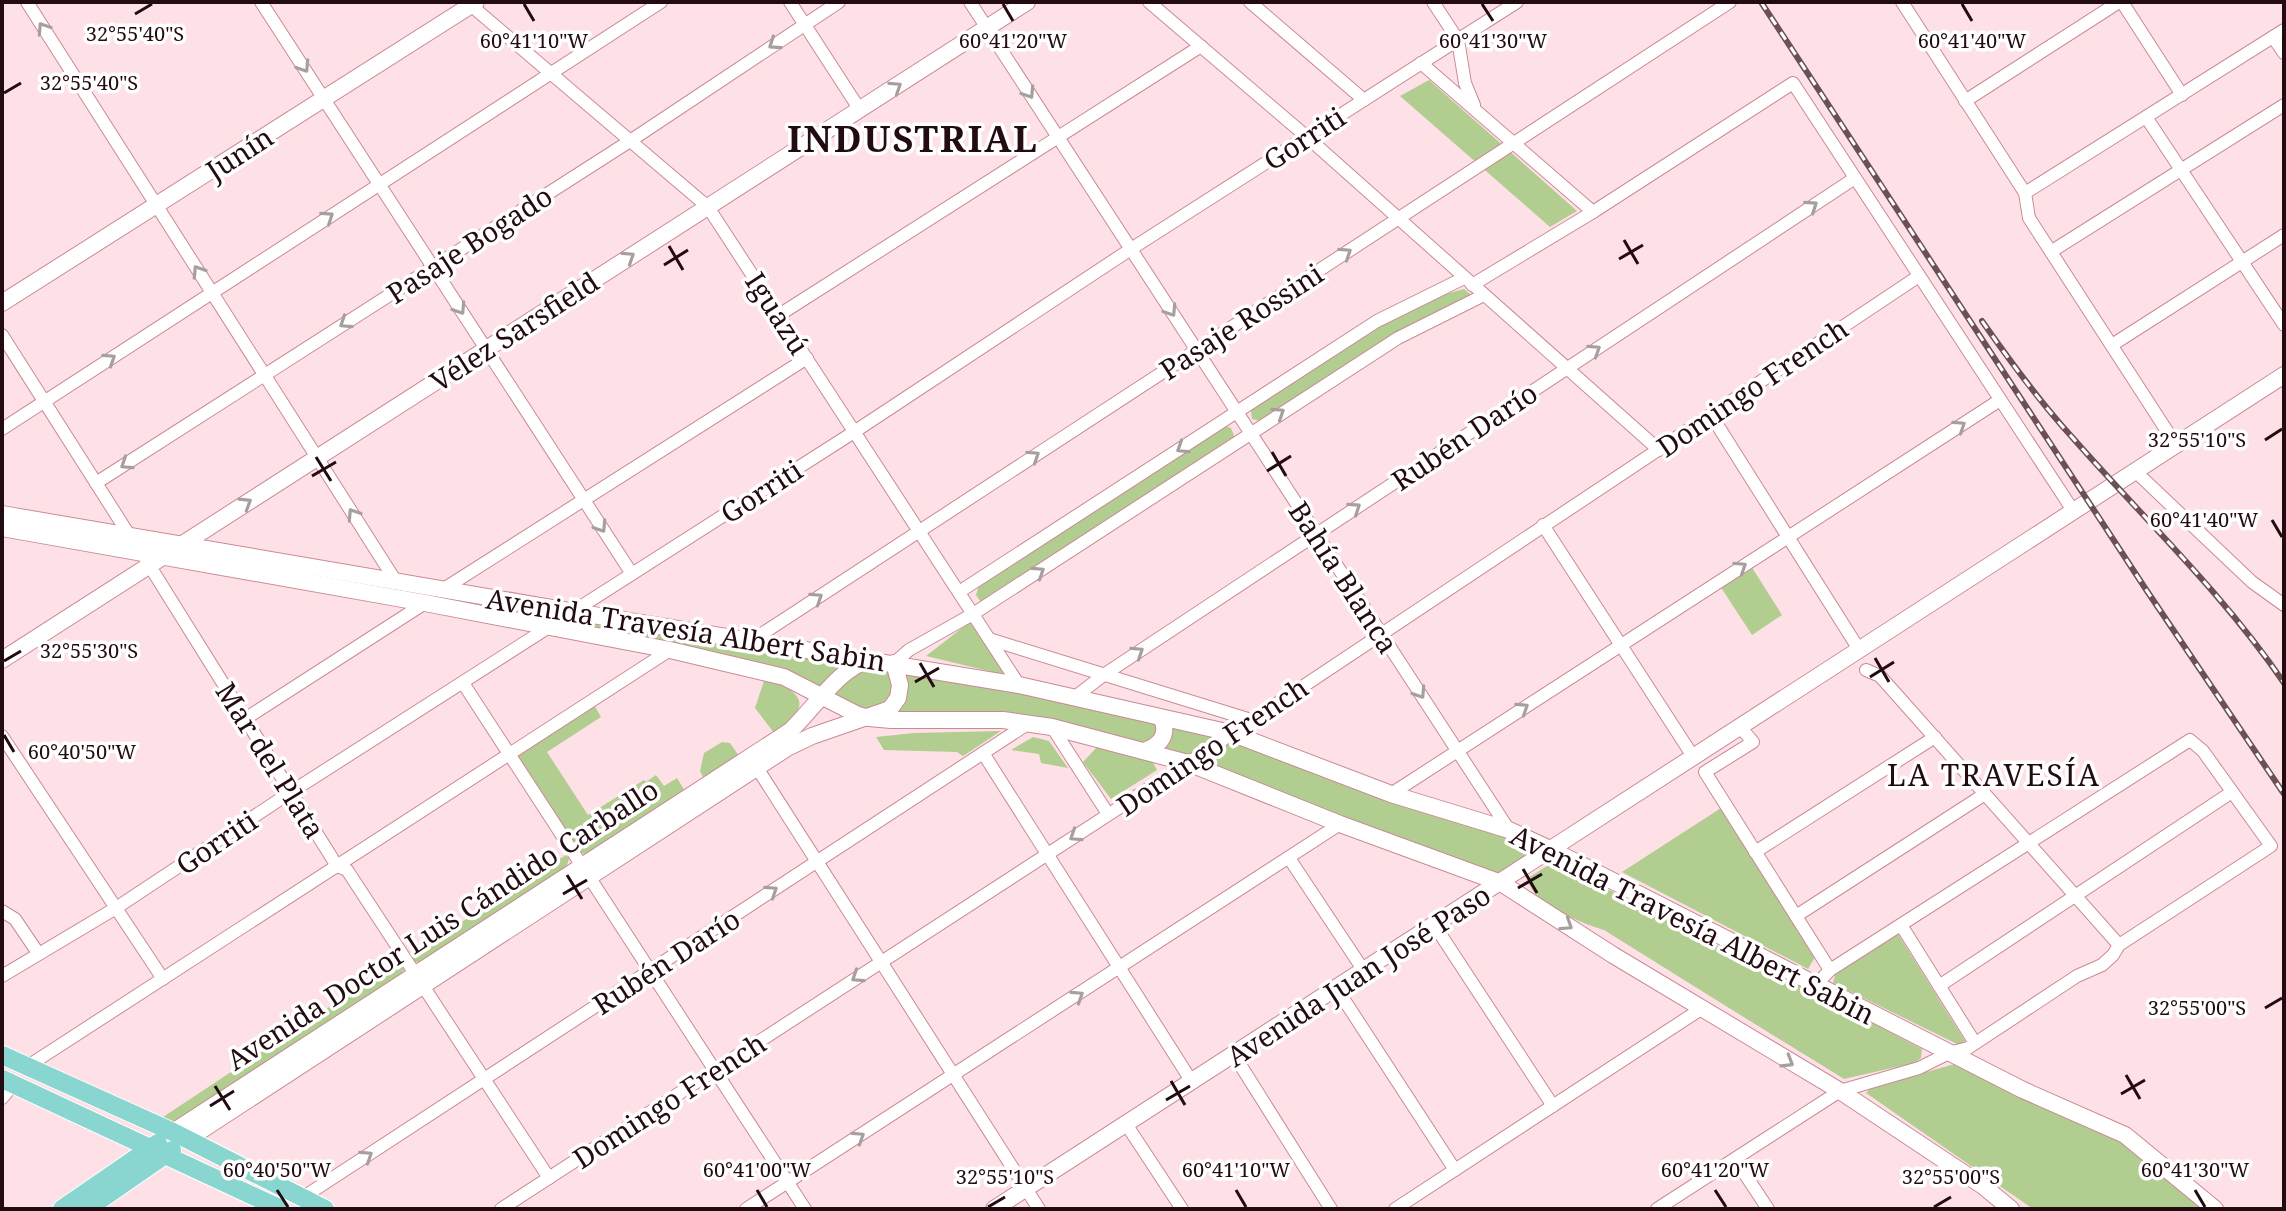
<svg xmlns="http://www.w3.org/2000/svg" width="2286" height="1211" font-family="'Noto Serif',serif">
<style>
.green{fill:#b2cd90}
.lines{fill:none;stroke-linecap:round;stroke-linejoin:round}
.street-casing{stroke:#ca8a95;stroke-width:14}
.secondary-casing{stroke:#ca8a95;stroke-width:18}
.primary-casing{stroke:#fff;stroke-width:20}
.street{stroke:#fff;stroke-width:12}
.secondary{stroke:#fff;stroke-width:16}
.primary{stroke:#89d6d0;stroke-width:18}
.rail-casing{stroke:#6a5156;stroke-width:6}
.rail{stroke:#fff;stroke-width:3;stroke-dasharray:9;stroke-linecap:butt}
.oneway{stroke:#a79ea0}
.ticks{fill:none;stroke:#230c11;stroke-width:3}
.labels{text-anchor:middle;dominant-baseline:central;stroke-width:7;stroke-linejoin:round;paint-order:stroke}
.street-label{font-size:28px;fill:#230c11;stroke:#fff}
.neighbourhood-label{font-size:30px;letter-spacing:2px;fill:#230c11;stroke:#fff}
.district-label{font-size:36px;font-weight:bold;letter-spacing:2px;fill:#230c11;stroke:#fff}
.ticks-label{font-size:20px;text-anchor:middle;fill:#230c11;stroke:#fff;stroke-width:7;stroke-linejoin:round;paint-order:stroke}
</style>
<rect width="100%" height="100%" fill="#fee1e6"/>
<g class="green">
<polygon points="1429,80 1577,211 1550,227 1400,96"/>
<polygon points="1464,289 1471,295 1260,421 1252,419 1251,411 1253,407 1394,317 1439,296"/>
<polygon points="1226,426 1231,428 1235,438 985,602 980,601 976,595 979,585"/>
<polygon points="1751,566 1782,615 1752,635 1720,586"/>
<polygon points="573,612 751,641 1231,733 1552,850 1501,883 1188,763 1052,727 891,720 809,689 551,627"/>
<polygon points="970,622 1005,675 926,656"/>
<path d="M765,678C805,692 813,708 774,733L755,708Z"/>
<polygon points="593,703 601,717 547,752 588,815 644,780 646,782 656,775 664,786 677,778 685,791 587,854 578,853 517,760 521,750"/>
<polygon points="1001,731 963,756 957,752 884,750 876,737 914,733"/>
<polygon points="1033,737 1049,741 1068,768 1041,763 1039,754 1011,750"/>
<polygon points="722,742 730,743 739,756 704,779 700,771 704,753"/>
<polygon points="1099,745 1151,759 1157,770 1111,799 1083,762"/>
<polygon points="1721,808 1815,957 1808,969 1622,872"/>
<polygon points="566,855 569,859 566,868 420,962 415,962 412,958 412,954"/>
<path d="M1550,864L1594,882L1693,934L1798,984L1922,1049L1921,1058L1914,1063L1844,1079C1764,1030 1684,980 1604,930C1585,925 1527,901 1528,878Z"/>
<polygon points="1898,934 1965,1041 1961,1046 1833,983 1835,975"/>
<polygon points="397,962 401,963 404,970 400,975 178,1123 157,1121"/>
<polygon points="1958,1063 2118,1139 2205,1209 2033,1209 1866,1093 1871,1088"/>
</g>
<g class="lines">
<g class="street-casing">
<g id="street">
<polyline points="27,2 395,580"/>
<polyline points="261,2 632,574"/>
<polyline points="467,2 708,207 1019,685"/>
<polyline points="790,2 860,110"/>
<polyline points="970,2 1509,830"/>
<polyline points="1149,2 1307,137 1659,450"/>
<polyline points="1250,2 1364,100"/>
<polyline points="1433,2 1458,40 1465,83 1474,105"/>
<polyline points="1902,2 2025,193 2029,218 2176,445"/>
<polyline points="2122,2 2182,95"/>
<polyline points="2273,37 2284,53"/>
<polyline points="1421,63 1593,212"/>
<polyline points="1965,101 2119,2"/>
<polyline points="2146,117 2284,325"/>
<polyline points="2025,193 2284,30"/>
<polyline points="2052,251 2284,105"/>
<polyline points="1472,285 1593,212 1793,83 2074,512"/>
<polyline points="779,315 1201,46"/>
<polyline points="2,335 131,538"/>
<polyline points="2112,345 2284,235"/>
<polyline points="1711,415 1860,651"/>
<polyline points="2,429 661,2"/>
<polyline points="2136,472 2252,582 2284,605"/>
<polyline points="96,483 630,141 839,2"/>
<polyline points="1543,525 1694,758"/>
<polyline points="146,560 337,866 347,870 549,1178"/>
<polyline points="442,590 807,358"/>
<polyline points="959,592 1377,321 1464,278"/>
<polyline points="989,639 1251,720"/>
<polyline points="751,641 1730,2"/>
<polyline points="894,663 909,650 973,614 1398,338 1484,295"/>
<polyline points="1866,670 1880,676 2119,945"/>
<polyline points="463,683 805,1209"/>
<polyline points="1075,697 1105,674 1855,178"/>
<polyline points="245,719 425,603"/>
<polyline points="1052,727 1108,814"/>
<polyline points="1741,728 1753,742 1705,772 1830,970"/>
<polyline points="2,736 163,979"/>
<polyline points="983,753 1192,1082"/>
<polyline points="754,763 1039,1209"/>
<polyline points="1391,794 2000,400"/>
<polyline points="1755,852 1935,737"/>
<polyline points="1289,858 1364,971"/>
<polyline points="2,911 15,919 38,953"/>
<polyline points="1796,916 1985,794"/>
<polyline points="1901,925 1975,1043"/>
<polyline points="1435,926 1553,1106"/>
<polyline points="2,976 116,908 291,792 854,432 1131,249 1517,2"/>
<polyline points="1939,986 2232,792"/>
<polyline points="1337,989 1455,1170"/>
<polyline points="1234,1055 1331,1209"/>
<polyline points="28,1066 670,650"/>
<polyline points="2,1098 13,1085"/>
<polyline points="1126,1124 1182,1209"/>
<polyline points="1735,1159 1768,1209"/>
<polyline points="302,1198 1029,723"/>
<polyline points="501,1209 1188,763 1919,276"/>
<polyline points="746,1209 1340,824"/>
<polyline points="1395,1209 1701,1009"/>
<polyline points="1657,1209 1840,1091 1919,1068 1949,1053 1968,1048 2077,976 2102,965 2113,955 2119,945 2271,846 2203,751 2190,740 1830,970 1816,985"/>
</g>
</g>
<g class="secondary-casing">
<g id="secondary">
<polyline points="2,303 476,2"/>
<polyline points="2,514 587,614 1019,685 1231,733 1391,794 1509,830 1552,850 2023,1090 2125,1135 2215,1209"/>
<polyline points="2,528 425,603 670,650 784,677 858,715 869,718 891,720 1003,720 1052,727 1188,763 1340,824 1501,883 1613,955 1840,1091 1983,1186 2011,1209"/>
<polyline points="2,660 1027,2"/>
<path d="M1144,751C1159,746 1169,736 1162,719"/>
<path d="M173,1132L790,731C811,712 842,665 868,661"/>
<polyline points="188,1139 787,748 812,736 890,709 898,698 900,685 894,663"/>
<polyline points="994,1209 2284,375"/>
</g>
</g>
<g class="primary-casing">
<g id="primary">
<polyline points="2,1055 173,1132 325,1209"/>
<polyline points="2,1079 281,1209"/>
<polyline points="62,1209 158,1143"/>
<polyline points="87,1209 172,1150"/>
</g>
</g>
<use href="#street" class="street"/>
<use href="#secondary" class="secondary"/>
<use href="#primary" class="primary"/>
<g class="rail-casing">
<g id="rail">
<polyline points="1761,2 2147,591 2284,794"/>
<path d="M1982,321C2010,361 2039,401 2072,437C2143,518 2223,593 2284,683"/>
</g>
</g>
<use href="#rail" class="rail"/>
</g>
<defs><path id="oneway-chevron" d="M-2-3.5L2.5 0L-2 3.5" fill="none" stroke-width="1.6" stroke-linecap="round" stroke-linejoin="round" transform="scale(2)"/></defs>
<g class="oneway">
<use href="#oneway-chevron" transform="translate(43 28) rotate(-123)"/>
<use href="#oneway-chevron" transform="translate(774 44) rotate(146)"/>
<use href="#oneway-chevron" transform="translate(304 67) rotate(57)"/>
<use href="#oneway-chevron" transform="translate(896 87) rotate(-33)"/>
<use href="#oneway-chevron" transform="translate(1029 93) rotate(57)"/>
<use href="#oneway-chevron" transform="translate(1812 206) rotate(-34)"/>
<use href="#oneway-chevron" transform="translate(328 217) rotate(-34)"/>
<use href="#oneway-chevron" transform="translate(1346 253) rotate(-33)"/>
<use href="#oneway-chevron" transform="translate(629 257) rotate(-33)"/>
<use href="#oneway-chevron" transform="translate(198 271) rotate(-123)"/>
<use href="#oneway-chevron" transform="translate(460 309) rotate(57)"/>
<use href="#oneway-chevron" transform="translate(1171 311) rotate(57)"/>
<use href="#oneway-chevron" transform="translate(345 323) rotate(147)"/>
<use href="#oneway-chevron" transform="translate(1595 350) rotate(-33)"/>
<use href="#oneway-chevron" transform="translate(110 359) rotate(-33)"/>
<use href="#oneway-chevron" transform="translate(1279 413) rotate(-33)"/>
<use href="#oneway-chevron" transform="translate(1960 426) rotate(-33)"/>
<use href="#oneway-chevron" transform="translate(1182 448) rotate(147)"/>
<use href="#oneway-chevron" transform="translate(1034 456) rotate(-33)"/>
<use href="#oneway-chevron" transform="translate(126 464) rotate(147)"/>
<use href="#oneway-chevron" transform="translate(246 503) rotate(-32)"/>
<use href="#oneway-chevron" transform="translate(1355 508) rotate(-34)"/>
<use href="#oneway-chevron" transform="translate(353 514) rotate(-123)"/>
<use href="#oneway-chevron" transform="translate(601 527) rotate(57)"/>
<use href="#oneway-chevron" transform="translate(1741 567) rotate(-33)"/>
<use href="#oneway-chevron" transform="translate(1039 572) rotate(-33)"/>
<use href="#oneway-chevron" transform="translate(817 598) rotate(-33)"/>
<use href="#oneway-chevron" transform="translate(1138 652) rotate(-33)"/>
<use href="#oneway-chevron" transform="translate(1420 693) rotate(57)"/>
<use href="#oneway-chevron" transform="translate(1523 708) rotate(-33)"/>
<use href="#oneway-chevron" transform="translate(1075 836) rotate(147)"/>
<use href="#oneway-chevron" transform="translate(772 891) rotate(-33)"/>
<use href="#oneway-chevron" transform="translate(1567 925) rotate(33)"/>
<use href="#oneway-chevron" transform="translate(857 977) rotate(147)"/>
<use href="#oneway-chevron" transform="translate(1078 996) rotate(-33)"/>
<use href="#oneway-chevron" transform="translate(1788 1062) rotate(31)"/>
<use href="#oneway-chevron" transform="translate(859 1137) rotate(-33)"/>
<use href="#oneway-chevron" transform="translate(367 1156) rotate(-33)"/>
</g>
<path class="ticks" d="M524,4L534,21M1003,4L1013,21M1482,4L1493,21M1962,4L1972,21M135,14L152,4M4,93L21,83M1624,240L1638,264M669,246L683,270M1619,259L1643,245M664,265L688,250M2265,440L2282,429M1272,452L1286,476M316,457L331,481M1267,471L1291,456M312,476L336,462M2272,520L2282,537M1875,658L1889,682M4,661L21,651M920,663L934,687M1870,677L1894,662M915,682L939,668M4,735L14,752M1523,869L1537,893M567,875L582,899M1518,888L1542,874M563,894L587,880M2265,1008L2282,998M2126,1075L2140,1099M1171,1081L1185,1105M215,1086L230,1110M2121,1094L2145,1080M1166,1100L1190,1086M210,1106L234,1091M277,1190L288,1207M757,1190L767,1207M1236,1190L1246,1207M1715,1190L1726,1207M2195,1190L2205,1207M988,1207L1005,1197M1934,1207L1951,1197"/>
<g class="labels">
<g class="street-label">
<text transform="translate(1304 138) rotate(-33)">Gorriti</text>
<text transform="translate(239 153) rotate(-33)">Junín</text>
<text transform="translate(469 244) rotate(-33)">Pasaje Bogado</text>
<text transform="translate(778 313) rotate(57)">Iguazú</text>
<text transform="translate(1241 321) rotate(-33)">Pasaje Rossini</text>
<text transform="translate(514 331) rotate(-33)">Vélez Sarsfield</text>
<text transform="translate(1752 387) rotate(-34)">Domingo French</text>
<text transform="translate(1464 436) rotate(-34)">Rubén Darío</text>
<text transform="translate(761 491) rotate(-33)">Gorriti</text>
<text transform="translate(1344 577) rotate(57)">Bahía Blanca</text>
<text transform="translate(686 629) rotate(9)">Avenida Travesía Albert Sabin</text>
<text transform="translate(1212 746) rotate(-34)">Domingo French</text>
<text transform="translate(271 760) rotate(58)">Mar del Plata</text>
<text transform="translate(216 842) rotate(-34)">Gorriti</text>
<text transform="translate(442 924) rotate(-33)">Avenida Doctor Luis Cándido Carballo</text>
<text transform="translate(1693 924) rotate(27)">Avenida Travesía Albert Sabin</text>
<text transform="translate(666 961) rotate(-33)">Rubén Darío</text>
<text transform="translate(1358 975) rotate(-33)">Avenida Juan José Paso</text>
<text transform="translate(669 1100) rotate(-33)">Domingo French</text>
</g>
<g class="neighbourhood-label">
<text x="1994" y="774">LA TRAVESÍA</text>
</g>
<g class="district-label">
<text x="913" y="138">INDUSTRIAL</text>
</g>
</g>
<g class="ticks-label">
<text x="135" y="41">32°55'40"S</text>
<text x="534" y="48">60°41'10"W</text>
<text x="1013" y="48">60°41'20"W</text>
<text x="1493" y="48">60°41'30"W</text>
<text x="1972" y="48">60°41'40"W</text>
<text x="89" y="90">32°55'40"S</text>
<text x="2197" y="447">32°55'10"S</text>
<text x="2204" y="527">60°41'40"W</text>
<text x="89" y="658">32°55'30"S</text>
<text x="82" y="759">60°40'50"W</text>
<text x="2197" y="1015">32°55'00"S</text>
<text x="277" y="1177">60°40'50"W</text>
<text x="757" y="1177">60°41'00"W</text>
<text x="1236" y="1177">60°41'10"W</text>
<text x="1715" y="1177">60°41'20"W</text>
<text x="2195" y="1177">60°41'30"W</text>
<text x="1005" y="1184">32°55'10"S</text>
<text x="1951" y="1184">32°55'00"S</text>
</g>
<rect width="2286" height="1211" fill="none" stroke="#230c11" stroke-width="8"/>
</svg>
